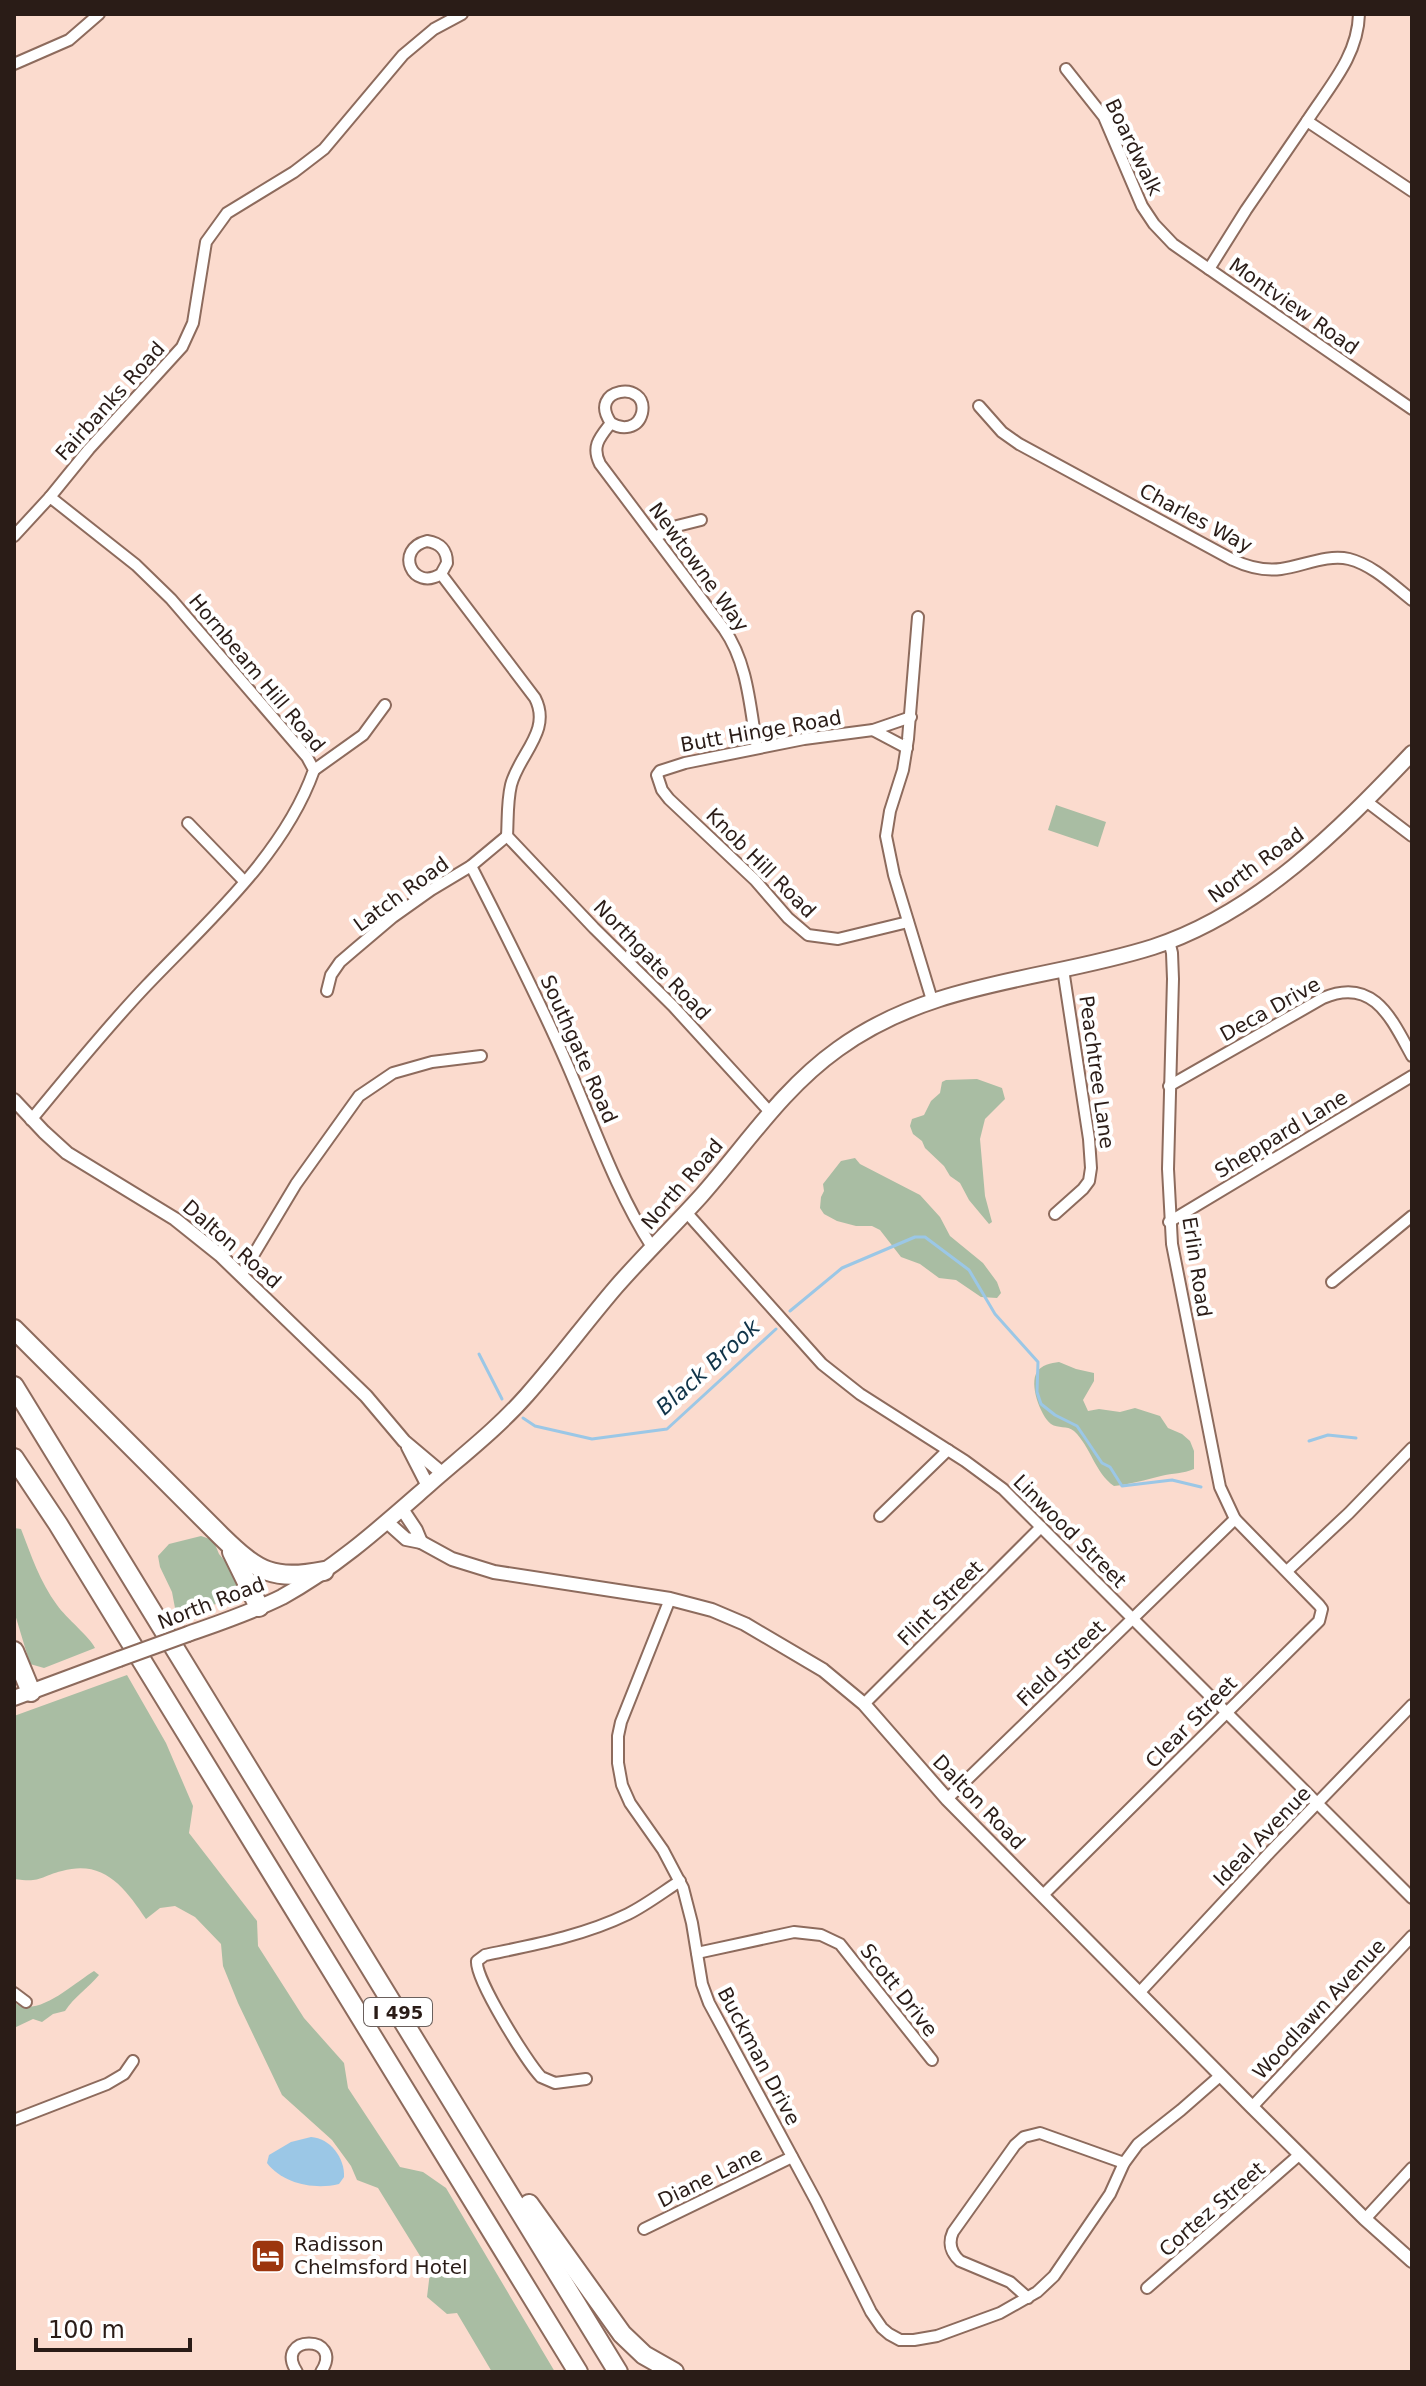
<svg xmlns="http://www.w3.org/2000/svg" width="1426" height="2386" font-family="'DejaVu Sans',sans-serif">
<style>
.green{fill:#a9bda3}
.water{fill:#9bc7e6}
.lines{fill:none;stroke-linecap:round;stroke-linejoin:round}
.stream{stroke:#9bc7e6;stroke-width:3}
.minor-casing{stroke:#8d6b5d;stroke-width:14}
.tertiary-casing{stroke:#8d6b5d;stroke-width:16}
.secondary-casing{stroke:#8d6b5d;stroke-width:18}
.motorway-casing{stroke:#8d6b5d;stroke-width:22}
.minor{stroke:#fff;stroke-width:10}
.tertiary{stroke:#fff;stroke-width:12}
.secondary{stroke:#fff;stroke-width:14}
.motorway{stroke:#fff;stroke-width:18}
.secondary-bridge-casing{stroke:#8d6b5d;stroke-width:18;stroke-linecap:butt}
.secondary-bridge{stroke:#fff;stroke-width:14}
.labels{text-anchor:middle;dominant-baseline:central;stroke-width:8;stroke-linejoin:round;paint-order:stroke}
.shield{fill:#fff;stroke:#6a605d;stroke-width:2}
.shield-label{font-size:18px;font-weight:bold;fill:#2a1c17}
.street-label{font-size:20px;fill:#2a1c17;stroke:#fff}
.poi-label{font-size:20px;fill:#2a1c17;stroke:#fff;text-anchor:start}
.water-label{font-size:22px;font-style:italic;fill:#103449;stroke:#fff}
</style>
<rect width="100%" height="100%" fill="#fbdbce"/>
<g class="green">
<polygon points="1056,805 1106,822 1098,847 1048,830"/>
<polygon points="977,1079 1002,1088 1005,1099 985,1119 980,1139 985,1196 992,1222 989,1224 969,1200 960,1183 950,1176 944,1166 925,1148 922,1141 913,1134 910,1126 912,1119 924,1115 931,1101 940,1093 942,1082 946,1080"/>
<polygon points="855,1158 860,1164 920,1195 940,1217 950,1236 983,1263 997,1282 1001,1293 997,1298 981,1297 956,1280 939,1278 920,1264 901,1257 880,1230 872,1226 856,1226 837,1221 824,1214 820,1208 821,1197 824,1191 823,1184 841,1161"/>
<path d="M1059,1362L1076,1369L1094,1373V1381L1083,1400L1088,1411L1099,1409L1120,1412L1135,1408L1160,1416L1168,1428L1182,1434L1190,1441L1194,1451V1469C1183,1474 1173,1473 1161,1476C1145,1480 1131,1484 1114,1486C1095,1473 1091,1447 1074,1431C1067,1425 1058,1429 1051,1424C1040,1415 1029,1384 1037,1372C1041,1365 1051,1363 1059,1362Z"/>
<path d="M14,1528L21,1529C31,1555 40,1582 57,1605C66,1618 90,1637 95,1648L44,1668L30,1664L14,1611Z"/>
<path d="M201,1536L210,1539L214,1542L219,1554L229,1566L240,1594C231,1603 220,1602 209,1606C201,1609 194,1615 185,1616L175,1608L172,1592L160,1567L158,1556L169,1544Z"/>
<path d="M127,1675L166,1743L193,1806L189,1833L257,1921L258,1946L304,2018L344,2063L348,2088L400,2167L423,2172L446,2188L555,2372H492L457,2313L447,2314L427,2297L430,2272L378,2188L357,2180L351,2166L332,2140L282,2095L238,2003L223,1966L221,1944L195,1917L175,1906L160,1908L146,1919C125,1888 104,1859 62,1871C38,1877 42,1883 14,1879V1716Z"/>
<path d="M94,1971L99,1975C88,1988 74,1997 65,2011L53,2014L42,2022L33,2019L14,2028V2002C36,2020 74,1983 94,1971Z"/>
</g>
<path class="water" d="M311,2137C330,2138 345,2158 344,2177L339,2184C315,2190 283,2184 267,2163L269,2155L291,2142Z"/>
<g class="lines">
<g class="stream">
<polyline points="790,1311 842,1268 915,1237 925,1237 969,1270 995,1314 1038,1362 1037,1392 1041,1404 1055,1415 1077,1426 1102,1463 1110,1467 1122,1486 1172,1480 1201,1487"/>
<polyline points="479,1354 502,1399"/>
<polyline points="523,1418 535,1426 592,1439 667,1429 776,1329"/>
<polyline points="1309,1441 1328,1435 1356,1438"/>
</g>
<g class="minor-casing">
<g id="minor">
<polyline points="14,64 69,40 99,14"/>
<polyline points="1066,69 1104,117 1142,206 1154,224 1173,244 1209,269"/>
<path d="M1307,121C1329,87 1358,56 1359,14"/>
<polyline points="1412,191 1307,121 1246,210 1209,269 1412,409"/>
<path d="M979,406L1002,432L1019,444L1233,560C1248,567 1265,571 1281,569C1303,566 1327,554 1349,559C1373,565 1393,585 1412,600"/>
<path d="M611,423C586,388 649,379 642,413C638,429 622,430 611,423C600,437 591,446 600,464L724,629C748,663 750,708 757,748"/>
<polyline points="50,497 89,449 182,347 193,323 206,242 227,213 294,172 324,149 403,55 434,29 462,14"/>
<path d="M14,536L50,497L136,565L171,599L307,757L314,770C284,855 207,922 147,985C106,1028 69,1074 31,1120"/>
<polyline points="655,537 677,526 701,520"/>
<path d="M441,574C412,592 394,549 427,541C440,543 447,550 447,563L441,574L535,698C552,731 519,754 511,785C507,802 508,819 507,836"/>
<polyline points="918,617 908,739 903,770 890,811 886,836 894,875 932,1000"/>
<polyline points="873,730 907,748"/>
<polyline points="314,770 363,735 385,705"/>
<polyline points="1366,801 1412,836"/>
<polyline points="188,823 244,881"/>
<polyline points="507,836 594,928 673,1006 769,1111"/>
<path d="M471,866C504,931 538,997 567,1064C594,1126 616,1191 652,1247"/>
<polyline points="908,922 838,939 808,935 788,918 755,880 669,799 662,790 657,775 660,771 685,763 804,739 873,730 911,717"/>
<polyline points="327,991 331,975 340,962 354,950 393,917 431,890 471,866 507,836"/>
<path d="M1169,1086L1323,998C1374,976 1392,1020 1412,1056"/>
<polyline points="686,1212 822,1364 860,1394 965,1461 1003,1489 1412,1898"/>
<polyline points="1055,1214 1083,1189 1089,1181 1091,1168 1089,1139 1063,969"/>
<polyline points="1169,1222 1412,1076"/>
<polyline points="242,1274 296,1184 359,1096 393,1073 432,1062 481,1056"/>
<polyline points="1332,1282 1412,1216"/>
<polyline points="880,1516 948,1450"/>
<polyline points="1287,1571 1349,1513 1412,1448"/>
<polyline points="670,1599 621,1722 618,1736 618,1763 622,1785 630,1803 663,1850 683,1888 692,1923 702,1984 709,2003 816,2201 871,2312 882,2328 889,2334 900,2340 914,2340 937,2336 1000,2313 1037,2292 1054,2276 1110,2194 1124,2163 1138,2144 1181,2110 1221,2075"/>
<polyline points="864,1704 1041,1527"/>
<polyline points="947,1799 1235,1519"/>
<polyline points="1043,1895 1319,1621 1322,1609 1319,1605 1235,1519 1220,1487 1172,1244 1168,1169 1173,979 1172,953 1169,941"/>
<polyline points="697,1953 794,1932 821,1935 840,1944 932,2060"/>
<polyline points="14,1993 26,2002"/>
<polyline points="1139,1993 1271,1851 1412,1705"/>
<path d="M586,2079L555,2083L541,2077C527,2062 475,1979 477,1961L485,1955C533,1945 583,1936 628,1914C646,1905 663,1892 680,1881"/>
<polyline points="1252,2107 1412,1936"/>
<polyline points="14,2120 107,2084 124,2074 133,2061"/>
<polyline points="1365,2219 1412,2168"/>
<polyline points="644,2229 792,2157"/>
<polyline points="1147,2288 1299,2155"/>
<path d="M1028,2298L1010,2282L960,2261C951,2253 948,2243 953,2232L1015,2145L1024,2137L1040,2133L1124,2163"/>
<path d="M297,2372C272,2334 346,2334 321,2372"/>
</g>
</g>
<g class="tertiary-casing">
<g id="tertiary">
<polyline points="14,1100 44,1132 67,1153 175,1219 220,1255 366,1396 404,1441 442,1473"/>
<polyline points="408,1447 428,1486"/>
<polyline points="402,1509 416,1530 421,1542"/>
<polyline points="387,1522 406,1539 421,1542 452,1559 494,1572 670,1599 712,1610 745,1624 823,1670 864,1704 947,1799 1252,2107 1365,2219 1412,2261"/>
</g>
</g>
<g class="secondary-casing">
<g id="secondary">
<path d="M188,1634C219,1623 252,1612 282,1597C337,1567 383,1525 430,1484C463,1455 498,1428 527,1395C558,1360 586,1322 616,1287C643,1256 673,1227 701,1196C746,1145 782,1089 838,1049C933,980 1046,981 1153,947C1257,913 1339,830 1412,753"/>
<polyline points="14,1698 119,1659"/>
</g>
</g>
<g class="motorway-casing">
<g id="motorway">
<path d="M14,1329L221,1536C258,1572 273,1581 324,1571"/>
<polyline points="14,1386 618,2372"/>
<polyline points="14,1458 58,1524 578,2372"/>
<polyline points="232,1552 259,1607"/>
<polyline points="14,1651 31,1692"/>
<polyline points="529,2204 622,2334 644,2355 674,2372"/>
</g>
</g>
<use href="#minor" class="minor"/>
<use href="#tertiary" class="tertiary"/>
<use href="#secondary" class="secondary"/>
<use href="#motorway" class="motorway"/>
<g class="secondary-bridge-casing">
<polyline id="secondary-bridge" points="119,1659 188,1634"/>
</g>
<use href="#secondary-bridge" class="secondary-bridge"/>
</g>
<defs>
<g id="hotel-square" transform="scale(1.8)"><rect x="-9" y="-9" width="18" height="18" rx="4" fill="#9c360e" stroke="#fff"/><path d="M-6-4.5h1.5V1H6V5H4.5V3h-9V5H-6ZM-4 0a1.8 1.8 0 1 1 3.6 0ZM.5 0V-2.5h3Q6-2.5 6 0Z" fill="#fff"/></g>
</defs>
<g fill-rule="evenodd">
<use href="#hotel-square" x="268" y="2256"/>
</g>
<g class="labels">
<rect class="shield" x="364" y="1998" width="68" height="28" rx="6"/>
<g class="shield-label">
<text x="398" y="2012">I 495</text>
</g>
<g class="street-label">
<text transform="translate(1134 147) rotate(64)">Boardwalk</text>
<text transform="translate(1294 306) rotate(35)">Montview Road</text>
<text transform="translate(110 401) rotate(-48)">Fairbanks Road</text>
<text transform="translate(1196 518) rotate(28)">Charles Way</text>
<text transform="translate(699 567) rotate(54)">Newtowne Way</text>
<text transform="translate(257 673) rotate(50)">Hornbeam Hill Road</text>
<text transform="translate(761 731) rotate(-10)">Butt Hinge Road</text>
<text transform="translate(761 863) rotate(45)">Knob Hill Road</text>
<text transform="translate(1256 865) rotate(-36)">North Road</text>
<text transform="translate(401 894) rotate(-36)">Latch Road</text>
<text transform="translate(652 960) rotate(46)">Northgate Road</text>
<text transform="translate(1270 1009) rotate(-29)">Deca Drive</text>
<text transform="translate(579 1049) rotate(66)">Southgate Road</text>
<text transform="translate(1097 1072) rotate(82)">Peachtree Lane</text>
<text transform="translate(1281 1134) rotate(-31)">Sheppard Lane</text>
<text transform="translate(682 1184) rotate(-49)">North Road</text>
<text transform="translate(232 1244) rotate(41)">Dalton Road</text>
<text transform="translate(1197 1267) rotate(81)">Erlin Road</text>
<text transform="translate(1070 1531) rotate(45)">Linwood Street</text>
<text transform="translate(211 1603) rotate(-21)">North Road</text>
<text transform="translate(940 1603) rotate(-45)">Flint Street</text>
<text transform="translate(1061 1663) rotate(-44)">Field Street</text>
<text transform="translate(1191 1722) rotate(-45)">Clear Street</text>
<text transform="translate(979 1802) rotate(46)">Dalton Road</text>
<text transform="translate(1262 1836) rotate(-46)">Ideal Avenue</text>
<text transform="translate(899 1990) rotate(52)">Scott Drive</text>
<text transform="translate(1319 2009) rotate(-47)">Woodlawn Avenue</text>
<text transform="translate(759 2056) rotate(62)">Buckman Drive</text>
<text transform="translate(710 2177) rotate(-26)">Diane Lane</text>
<text transform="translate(1212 2209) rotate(-41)">Cortez Street</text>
</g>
<g class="poi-label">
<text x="294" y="2244">Radisson<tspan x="294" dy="23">Chelmsford Hotel</tspan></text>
</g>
<g class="water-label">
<text transform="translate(708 1367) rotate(-42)">Black Brook</text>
</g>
</g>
<rect width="1426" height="2386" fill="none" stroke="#2a1c17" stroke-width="32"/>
<path d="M36 2338v12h154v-12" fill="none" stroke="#2a1c17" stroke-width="4"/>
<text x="48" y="2338" font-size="24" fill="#2a1c17" stroke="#ffffff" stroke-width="6" paint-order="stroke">100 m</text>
</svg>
